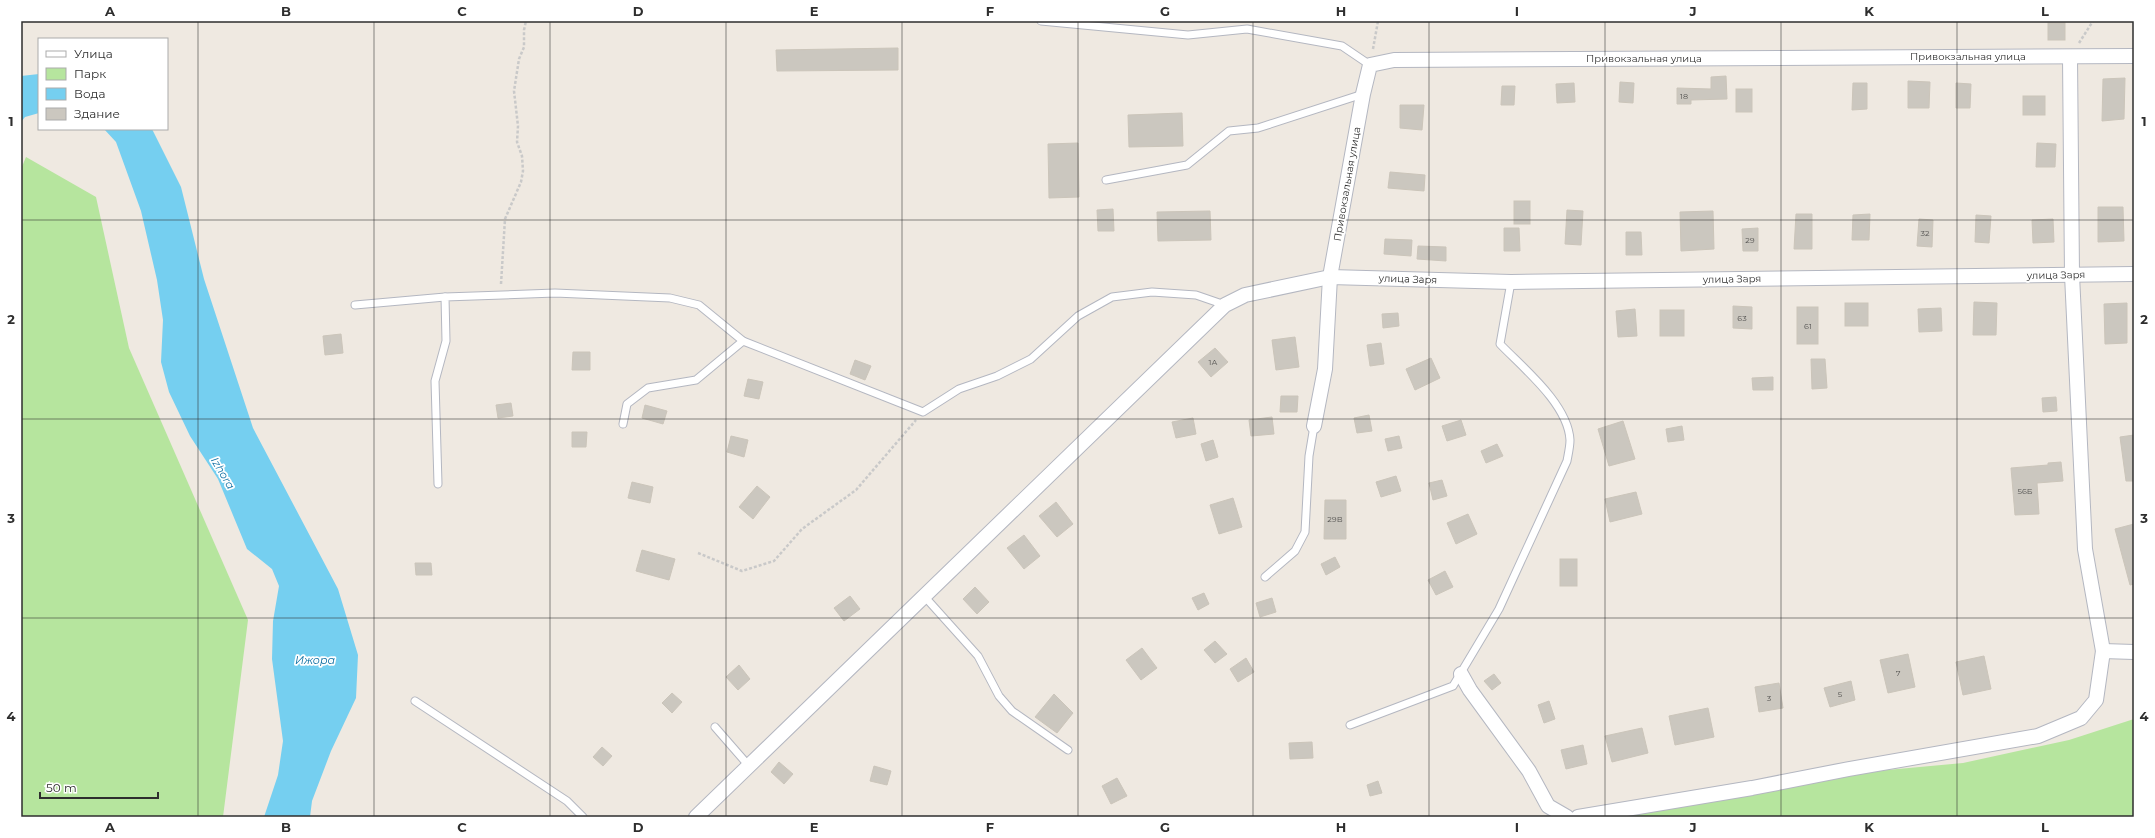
<svg xmlns="http://www.w3.org/2000/svg" width="2155" height="838" font-family="Montserrat,sans-serif">
<style>
.green{fill:#b6e59e}
.water{fill:#75cff0}
.building{fill:#cbc7bf;stroke:#cbc5ba}
.lines{fill:none;stroke-linecap:round;stroke-linejoin:round}
.lane-casing{stroke:#b4b7c1;stroke-width:9}
.street-casing{stroke:#b4b7c1;stroke-width:16}
.path{stroke:#c9c9c9;stroke-width:2.5;stroke-dasharray:3 2;stroke-linecap:butt}
.lane{stroke:#fff;stroke-width:7}
.street{stroke:#fff;stroke-width:14}
.grid{fill:none;stroke:#2e2e2e;stroke-width:1;stroke-opacity:0.55}
.labels{text-anchor:middle;dominant-baseline:central;stroke-width:3.5;stroke-linejoin:round;paint-order:stroke}
.number-label{font-size:8px;fill:#555452}
.street-label{font-size:10px;fill:#2e2e2e;stroke:#fff}
.water-label{font-size:11px;font-style:italic;fill:#0d6fa3;stroke:#fff}
.neatline{fill:none;stroke:#2e2e2e;stroke-width:1.5}
.grid-label{font-size:13px;text-anchor:middle;font-weight:bold;fill:#2e2e2e}
</style>
<rect width="100%" height="100%" fill="#efe9e1"/>
<g class="green">
<polygon points="26,157 96,197 129,348 248,620 223,817 21,817 21,169"/>
<polygon points="2134,719 2134,817 1577,817 1822,776 1963,763 2069,740"/>
</g>
<g class="water">
<polygon points="39,74 39,113 25,117 21,122 21,76"/>
<polygon points="104,129 152,129 181,187 204,279 253,428 338,589 358,655 356,698 331,751 312,801 310,817 264,817 278,775 283,741 272,659 273,621 279,586 272,569 247,549 218,479 190,436 169,392 161,362 163,320 157,280 141,211 116,142"/>
</g>
<g class="building">
<rect x="2048" y="23" width="17" height="17"/>
<polygon points="898,48 898,70 777,71 776,50"/>
<polygon points="1726,76 1727,99 1691,100 1691,104 1677,104 1677,88 1711,89 1711,77"/>
<polygon points="2125,78 2124,119 2102,121 2103,79"/>
<polygon points="1908,81 1930,82 1929,108 1908,108"/>
<polygon points="1620,82 1634,83 1633,103 1619,102"/>
<polygon points="1574,83 1575,102 1557,103 1556,84"/>
<polygon points="1853,83 1867,83 1867,109 1852,110"/>
<polygon points="1956,83 1971,84 1970,108 1956,108"/>
<polygon points="1502,86 1515,86 1514,105 1501,105"/>
<rect x="1736" y="89" width="16" height="23"/>
<rect x="2023" y="96" width="22" height="19"/>
<polygon points="1400,105 1424,105 1422,130 1400,128"/>
<polygon points="1182,113 1183,146 1129,147 1128,115"/>
<polygon points="1078,143 1079,197 1049,198 1048,144"/>
<polygon points="2037,143 2056,144 2055,167 2036,167"/>
<polygon points="1390,172 1425,175 1424,191 1388,188"/>
<rect x="1514" y="201" width="16" height="23"/>
<polygon points="2098,207 2123,207 2124,241 2098,242"/>
<polygon points="1113,209 1114,231 1098,231 1097,210"/>
<polygon points="1567,210 1583,211 1581,245 1565,244"/>
<polygon points="1210,211 1211,240 1158,241 1157,212"/>
<polygon points="1713,211 1714,249 1681,251 1680,212"/>
<polygon points="1796,214 1812,214 1812,249 1794,249"/>
<polygon points="1870,214 1869,240 1852,240 1853,215"/>
<polygon points="1976,215 1991,216 1989,243 1975,242"/>
<polygon points="1919,219 1933,220 1932,247 1917,246"/>
<polygon points="2053,219 2054,242 2033,243 2032,220"/>
<polygon points="1504,228 1519,228 1520,251 1504,251"/>
<polygon points="1758,228 1758,251 1743,251 1742,229"/>
<polygon points="1626,232 1641,232 1642,255 1626,255"/>
<polygon points="1385,239 1412,240 1411,256 1384,254"/>
<polygon points="1418,246 1446,247 1446,261 1417,259"/>
<polygon points="1974,302 1997,303 1996,335 1973,335"/>
<rect x="1845" y="303" width="23" height="23"/>
<polygon points="2127,303 2127,343 2105,344 2104,304"/>
<polygon points="1733,306 1752,307 1752,329 1733,328"/>
<rect x="1797" y="307" width="21" height="37"/>
<polygon points="1941,308 1942,331 1919,332 1918,309"/>
<polygon points="1635,309 1637,336 1618,337 1616,311"/>
<rect x="1660" y="310" width="24" height="26"/>
<polygon points="1398,313 1399,326 1383,328 1382,314"/>
<polygon points="341,334 343,353 325,355 323,336"/>
<polygon points="1295,337 1299,367 1276,370 1272,340"/>
<polygon points="1381,343 1384,364 1370,366 1367,345"/>
<polygon points="1215,348 1228,362 1211,377 1198,362"/>
<polygon points="573,352 590,352 590,370 572,370"/>
<polygon points="1431,358 1440,378 1415,390 1406,369"/>
<polygon points="1811,359 1825,359 1827,388 1812,389"/>
<polygon points="855,360 871,366 865,380 850,374"/>
<polygon points="1773,377 1773,390 1753,390 1752,378"/>
<polygon points="748,379 763,382 759,399 744,396"/>
<polygon points="1281,396 1298,396 1297,412 1280,412"/>
<polygon points="2056,397 2057,411 2043,412 2042,398"/>
<polygon points="511,403 513,416 498,418 496,405"/>
<polygon points="645,405 667,411 663,424 642,418"/>
<polygon points="1369,415 1372,431 1357,433 1354,418"/>
<polygon points="1272,417 1274,434 1251,436 1249,420"/>
<polygon points="1193,418 1196,434 1176,438 1172,422"/>
<polygon points="1461,420 1466,435 1447,441 1442,426"/>
<polygon points="1623,421 1635,459 1609,466 1598,429"/>
<polygon points="1682,426 1684,440 1668,442 1666,429"/>
<polygon points="572,432 587,432 586,447 572,447"/>
<polygon points="2134,435 2134,481 2126,481 2120,437"/>
<polygon points="731,436 748,440 744,457 727,452"/>
<polygon points="1399,436 1402,448 1388,451 1385,439"/>
<polygon points="1213,440 1218,457 1206,461 1201,444"/>
<polygon points="1497,444 1503,456 1486,463 1481,451"/>
<polygon points="2061,462 2063,481 2037,483 2039,514 2015,515 2011,468 2048,465 2048,463"/>
<polygon points="1396,476 1401,491 1381,497 1376,482"/>
<polygon points="1442,480 1447,496 1433,500 1429,483"/>
<polygon points="632,482 653,487 650,503 628,498"/>
<polygon points="757,486 770,497 753,519 739,507"/>
<polygon points="1636,492 1642,514 1610,522 1605,499"/>
<polygon points="1233,498 1242,527 1219,534 1210,505"/>
<polygon points="1325,500 1346,500 1346,539 1324,539"/>
<polygon points="1056,502 1073,524 1057,537 1039,516"/>
<polygon points="1468,514 1477,534 1456,544 1447,523"/>
<polygon points="2134,524 2134,584 2130,585 2115,529"/>
<polygon points="1024,535 1040,556 1024,569 1007,548"/>
<polygon points="642,550 675,559 669,580 636,571"/>
<polygon points="1335,557 1340,567 1326,575 1321,564"/>
<rect x="1560" y="559" width="17" height="27"/>
<polygon points="415,563 431,563 432,575 416,575"/>
<polygon points="1445,571 1453,587 1436,595 1428,580"/>
<polygon points="975,587 989,602 977,614 963,599"/>
<polygon points="1204,593 1209,604 1198,610 1192,598"/>
<polygon points="850,596 860,609 844,621 834,608"/>
<polygon points="1272,598 1276,612 1260,617 1256,603"/>
<polygon points="1215,641 1227,654 1215,663 1204,650"/>
<polygon points="1142,648 1157,668 1141,680 1126,660"/>
<polygon points="1908,654 1915,687 1888,693 1880,660"/>
<polygon points="1984,656 1991,689 1963,695 1956,662"/>
<polygon points="1246,658 1254,672 1238,682 1230,669"/>
<polygon points="739,665 750,679 738,690 726,677"/>
<polygon points="1494,674 1501,683 1492,690 1484,681"/>
<polygon points="1851,681 1855,700 1830,707 1824,688"/>
<polygon points="1779,683 1783,708 1759,712 1755,687"/>
<polygon points="672,693 682,702 672,713 662,703"/>
<polygon points="1054,694 1073,713 1057,733 1035,717"/>
<polygon points="1549,701 1555,719 1544,723 1538,705"/>
<polygon points="1708,708 1714,737 1675,745 1669,716"/>
<polygon points="1642,728 1648,753 1612,762 1605,736"/>
<polygon points="1312,742 1313,758 1290,759 1289,743"/>
<polygon points="1583,745 1587,764 1566,769 1561,750"/>
<polygon points="602,747 612,756 603,766 593,757"/>
<polygon points="779,762 793,774 784,784 771,772"/>
<polygon points="874,766 891,771 887,785 870,781"/>
<polygon points="1117,778 1127,796 1111,804 1102,786"/>
<polygon points="1378,781 1382,793 1370,796 1367,785"/>
</g>
<g class="lines">
<g class="lane-casing">
<g id="lane">
<polyline points="1041,21 1188,35 1247,29 1342,46 1370,65"/>
<polyline points="1106,180 1187,165 1229,131 1258,128 1363,94"/>
<polyline points="355,305 445,297"/>
<polyline points="623,424 627,404 648,388 696,380 743,341 923,412 959,389 997,376 1031,359 1078,316 1112,297 1152,292 1196,295 1225,305"/>
<polyline points="438,484 435,381 446,341 445,297 555,293 670,298 699,305 743,341"/>
<polyline points="1265,577 1295,551 1305,532 1309,456 1314,426"/>
<polyline points="925,597 978,656 999,696 1012,711 1068,750"/>
<polyline points="415,701 567,801 583,817"/>
<path d="M1350,725L1453,686L1499,609L1567,461C1568,455 1570,447 1570,440C1568,404 1523,368 1500,344L1511,282"/>
<polyline points="715,727 749,766"/>
</g>
</g>
<g class="street-casing">
<g id="street">
<polyline points="2070,57 2072,275 2085,549 2103,651"/>
<polyline points="1314,426 1325,369 1330,277 1363,94 1370,65 1394,60 2134,56"/>
<polyline points="1461,674 1470,690 1529,771 1548,806 1567,817"/>
<polyline points="696,817 1225,305 1245,295 1330,277 1511,282 2134,274"/>
<polyline points="1578,817 1752,788 1849,769 2038,736 2081,718 2096,700 2103,651 2134,652"/>
</g>
</g>
<g class="path">
<polyline points="2079,43 2093,21"/>
<polyline points="1373,49 1378,21"/>
<polyline points="501,284 505,219 521,182 523,171 522,156 517,142 518,126 514,91 519,59 524,47 524,30 526,21"/>
<polyline points="698,553 742,571 774,561 802,529 856,490 916,420"/>
</g>
<use href="#lane" class="lane"/>
<use href="#street" class="street"/>
</g>
<path class="grid" d="M198,21V817M374,21V817M550,21V817M726,21V817M902,21V817M1078,21V817M1253,21V817M1429,21V817M1605,21V817M1781,21V817M1957,21V817M21,220H2134M21,419H2134M21,618H2134"/>
<g class="labels">
<g class="number-label">
<text x="1684" y="96">18</text>
<text x="1925" y="233">32</text>
<text x="1750" y="240">29</text>
<text x="1742" y="318">63</text>
<text x="1808" y="326">61</text>
<text x="1213" y="362">1А</text>
<text x="2025" y="491">56Б</text>
<text x="1335" y="519">29В</text>
<text x="1898" y="673">7</text>
<text x="1840" y="694">5</text>
<text x="1769" y="698">3</text>
</g>
<g class="street-label">
<text x="1968" y="56">Привокзальная улица</text>
<text x="1644" y="58">Привокзальная улица</text>
<text transform="translate(1347 184) rotate(-80)">Привокзальная улица</text>
<text transform="translate(2056 275) rotate(-1)">улица Заря</text>
<text transform="translate(1408 279) rotate(2)">улица Заря</text>
<text transform="translate(1732 279) rotate(-1)">улица Заря</text>
</g>
<g class="water-label">
<text transform="translate(223 473) rotate(59)">Izhora</text>
<text x="315" y="660">Ижора</text>
</g>
</g>
<rect width="2155" height="838" fill="none" stroke="#ffffff" stroke-width="44"/>
<rect x="38" y="38" width="130" height="92" fill="#ffffff" stroke="#ababab"/>
<rect x="46" y="51" width="20" height="6" fill="#ffffff" stroke="#ababab"/>
<text x="74" y="58" font-size="12" fill="#2e2e2e">Улица</text>
<rect x="46" y="68" width="20" height="12" fill="#b6e59e" stroke="#ababab"/>
<text x="74" y="78" font-size="12" fill="#2e2e2e">Парк</text>
<rect x="46" y="88" width="20" height="12" fill="#75cff0" stroke="#ababab"/>
<text x="74" y="98" font-size="12" fill="#2e2e2e">Вода</text>
<rect x="46" y="108" width="20" height="12" fill="#cbc7bf" stroke="#ababab"/>
<text x="74" y="118" font-size="12" fill="#2e2e2e">Здание</text>
<path d="M40 792v6h118v-6" fill="none" stroke="#2e2e2e" stroke-width="2"/>
<text x="46" y="792" font-size="12" fill="#2e2e2e" stroke="#ffffff" stroke-width="3" paint-order="stroke">50 m</text>
<rect x="22" y="22" width="2111" height="794" class="neatline"/>
<g class="grid-label">
<text x="110" y="16">A</text>
<text x="286" y="16">B</text>
<text x="462" y="16">C</text>
<text x="638" y="16">D</text>
<text x="814" y="16">E</text>
<text x="990" y="16">F</text>
<text x="1165" y="16">G</text>
<text x="1341" y="16">H</text>
<text x="1517" y="16">I</text>
<text x="1693" y="16">J</text>
<text x="1869" y="16">K</text>
<text x="2045" y="16">L</text>
<text x="11" y="126">1</text>
<text x="2144" y="126">1</text>
<text x="11" y="324">2</text>
<text x="2144" y="324">2</text>
<text x="11" y="523">3</text>
<text x="2144" y="523">3</text>
<text x="11" y="721">4</text>
<text x="2144" y="721">4</text>
<text x="110" y="832">A</text>
<text x="286" y="832">B</text>
<text x="462" y="832">C</text>
<text x="638" y="832">D</text>
<text x="814" y="832">E</text>
<text x="990" y="832">F</text>
<text x="1165" y="832">G</text>
<text x="1341" y="832">H</text>
<text x="1517" y="832">I</text>
<text x="1693" y="832">J</text>
<text x="1869" y="832">K</text>
<text x="2045" y="832">L</text>
</g>
</svg>
